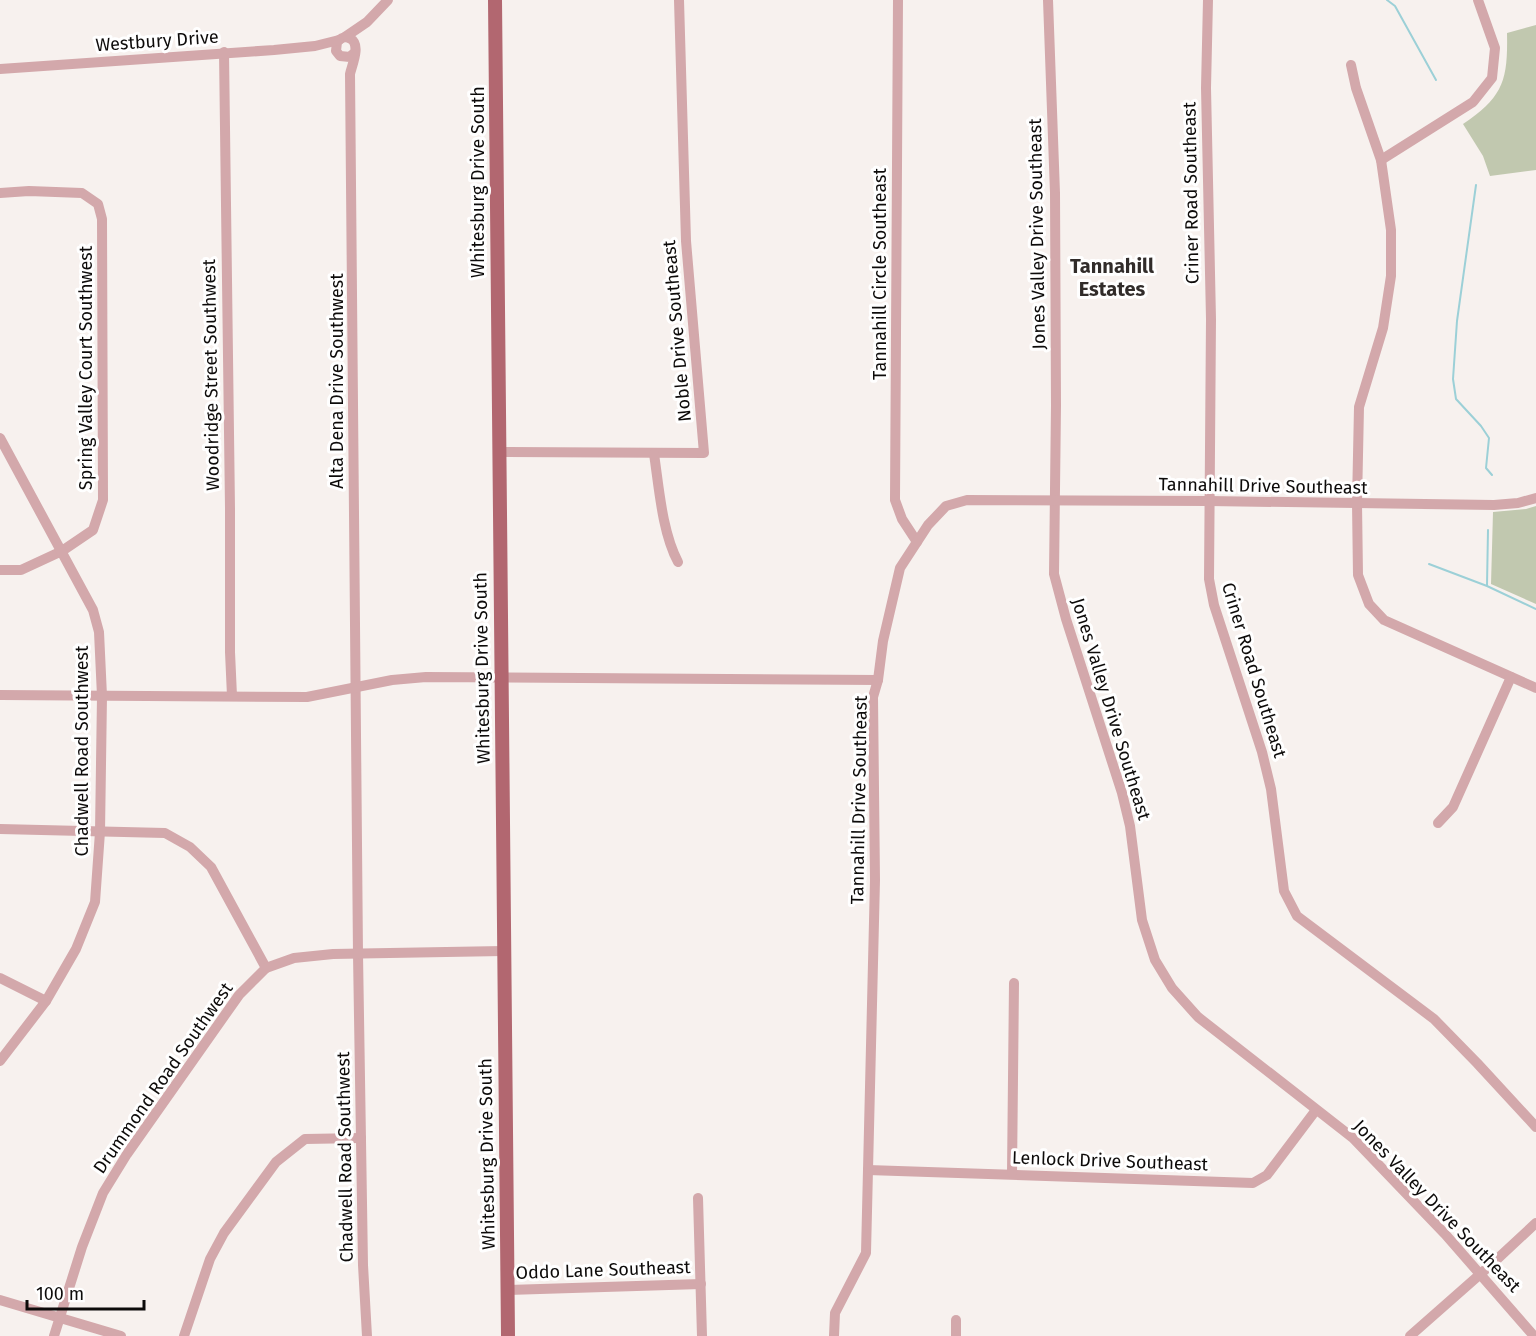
<svg xmlns="http://www.w3.org/2000/svg" width="1536" height="1336" font-family="'Fira Sans',sans-serif">
<style>
.green{fill:#c1c8af}
.lines{fill:none;stroke-linecap:round;stroke-linejoin:round}
.stream{stroke:#9cd0d7;stroke-width:2}
.minor{stroke:#d3a8ab;stroke-width:10}
.major{stroke:#b26770;stroke-width:14}
.labels{text-anchor:middle;dominant-baseline:central;stroke-width:6;stroke-linejoin:round;paint-order:stroke}
.street-label{font-size:18px;fill:#0d0b0a;stroke:#fff}
.neighbourhood-label{font-size:20px;font-weight:bold;fill:#312c2a;stroke:#fff}
</style>
<rect width="100%" height="100%" fill="#f7f1ee"/>
<g class="green">
<path d="M1536,25V170L1490,176L1483,156L1463,124C1503,97 1508,81 1507,33Z"/>
<polygon points="1536,506 1536,604 1491,584 1493,512 1526,509"/>
</g>
<g class="lines">
<g class="stream">
<polyline points="1387,0 1395,6 1436,80"/>
<polyline points="1476,185 1457,321 1453,379 1456,399 1481,426 1489,438 1486,468 1492,475"/>
<polyline points="1429,564 1487,586 1536,609"/>
<polyline points="1487,585 1488,530"/>
</g>
<g class="minor">
<polyline points="898,0 895,500 902,519 917,542"/>
<polyline points="1048,0 1055,193 1056,405 1054,574 1066,619 1122,793 1130,826 1142,920 1155,960 1172,988 1198,1017 1353,1138 1445,1234 1534,1336"/>
<polyline points="1208,0 1206,88 1211,319 1209,579 1214,605 1262,752 1271,789 1284,891 1297,916 1434,1019 1477,1063 1536,1127"/>
<polyline points="345,37 367,22 388,0"/>
<polyline points="224,52 230,508 230,652 232,696"/>
<path d="M355,52L350,57L340,56L336,51L337,42C341,38 345,35 351,39C361,45 352,65 350,74L358,954L363,1265L367,1336"/>
<polyline points="1351,65 1356,88 1381,160 1391,230 1391,276 1383,328 1359,407 1357,503 1358,575 1369,604 1384,620 1536,688"/>
<polyline points="0,69 274,50 315,46 339,40"/>
<polyline points="1381,160 1473,102 1492,78 1495,48 1478,0"/>
<polyline points="0,193 29,191 82,193 98,204 102,219 103,500 93,530 62,551 21,570 0,570"/>
<polyline points="0,438 93,610 99,632 102,696 100,832 95,902 76,949 46,1001 0,1061"/>
<polyline points="498,452 704,453 686,241 679,0"/>
<path d="M654,454C659,487 662,532 678,562"/>
<polyline points="0,695 307,697 392,680 426,677 878,680"/>
<polyline points="1438,823 1453,807 1511,677"/>
<polyline points="0,829 165,833 190,847 211,867 266,968"/>
<polyline points="0,978 46,1001"/>
<polyline points="868,1170 1253,1183 1267,1175 1316,1110"/>
<polyline points="1012,1173 1014,983"/>
<polyline points="698,1198 702,1336"/>
<polyline points="507,1290 701,1284"/>
<polyline points="0,1300 121,1336"/>
<polyline points="54,1336 82,1247 103,1193 127,1154 239,995 266,968 294,958 333,954 503,951"/>
<polyline points="184,1336 210,1259 224,1233 276,1162 305,1139 361,1138"/>
<polyline points="834,1336 835,1313 866,1253 875,880 873,697 878,680 883,641 900,568 928,525 946,506 967,500 1209,501 1494,505 1518,503 1536,498"/>
<polyline points="956,1336 956,1320"/>
<polyline points="1410,1336 1494,1262 1536,1223"/>
</g>
<polyline class="major" points="495,0 508,1336"/>
</g>
<g class="labels">
<g class="street-label">
<text transform="translate(157 41) rotate(-4)">Westbury Drive</text>
<text transform="translate(478 182) rotate(-90)">Whitesburg Drive South</text>
<text transform="translate(1191 193) rotate(-91)">Criner Road Southeast</text>
<text transform="translate(1037 234) rotate(-91)">Jones Valley Drive Southeast</text>
<text transform="translate(880 274) rotate(-90)">Tannahill Circle Southeast</text>
<text transform="translate(677 331) rotate(-95)">Noble Drive Southeast</text>
<text transform="translate(86 368) rotate(-90)">Spring Valley Court Southwest</text>
<text transform="translate(211 375) rotate(-91)">Woodridge Street Southwest</text>
<text transform="translate(337 381) rotate(-90)">Alta Dena Drive Southwest</text>
<text transform="translate(1263 486) rotate(1)">Tannahill Drive Southeast</text>
<text transform="translate(482 668) rotate(-91)">Whitesburg Drive South</text>
<text transform="translate(1254 670) rotate(73)">Criner Road Southeast</text>
<text transform="translate(1111 709) rotate(73)">Jones Valley Drive Southeast</text>
<text transform="translate(82 751) rotate(-90)">Chadwell Road Southwest</text>
<text transform="translate(859 800) rotate(-89)">Tannahill Drive Southeast</text>
<text transform="translate(163 1078) rotate(-55)">Drummond Road Southwest</text>
<text transform="translate(487 1154) rotate(-91)">Whitesburg Drive South</text>
<text transform="translate(345 1157) rotate(-91)">Chadwell Road Southwest</text>
<text transform="translate(1110 1161) rotate(2)">Lenlock Drive Southeast</text>
<text transform="translate(1437 1206) rotate(46)">Jones Valley Drive Southeast</text>
<text transform="translate(603 1270) rotate(-2)">Oddo Lane Southeast</text>
</g>
<g class="neighbourhood-label">
<text x="1112" y="266">Tannahill<tspan x="1112" dy="23">Estates</tspan></text>
</g>
</g>
<path d="M27 1300v9h117v-9" fill="none" stroke="#0d0b0a" stroke-width="3"/>
<text x="36" y="1300" font-size="18" fill="#0d0b0a" stroke="#ffffff" stroke-width="4.5" paint-order="stroke">100 m</text>
</svg>
